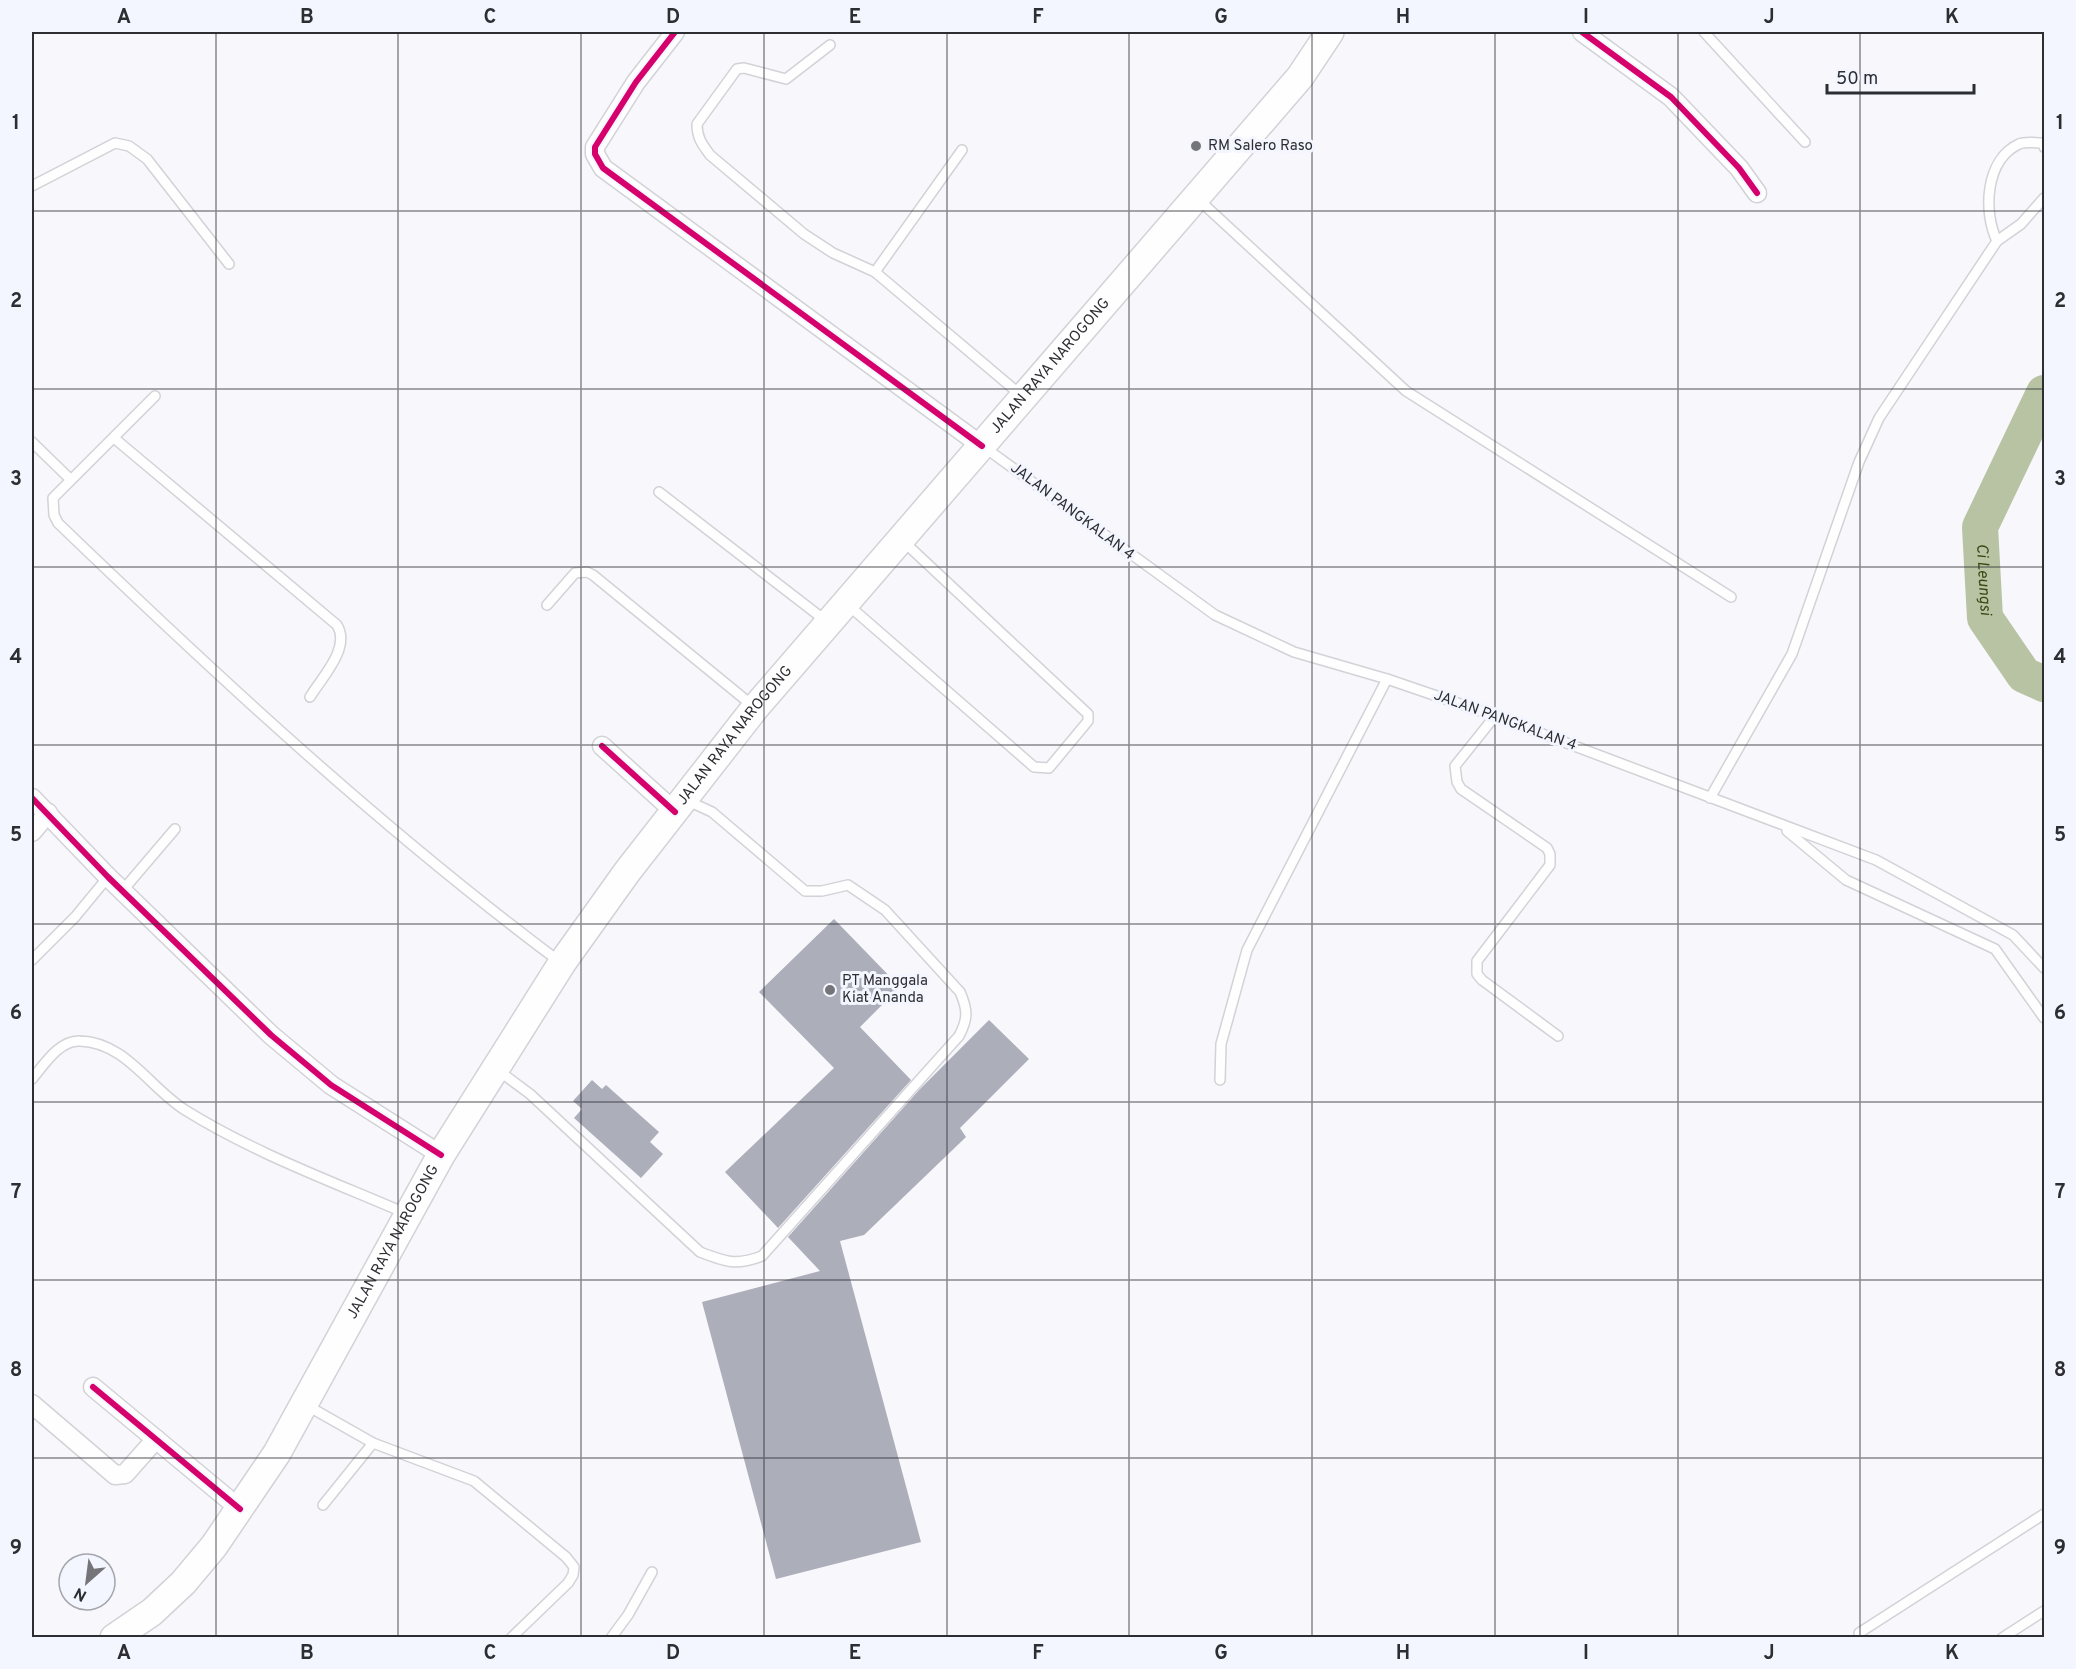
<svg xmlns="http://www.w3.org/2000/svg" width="2076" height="1669" font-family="Overpass,sans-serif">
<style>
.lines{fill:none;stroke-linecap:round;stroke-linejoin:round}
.river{stroke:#b7c3a3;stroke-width:36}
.building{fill:#acaeb9}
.lane-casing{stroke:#d2d2d7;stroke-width:12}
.street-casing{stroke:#d2d2d7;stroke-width:21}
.primary-casing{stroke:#d2d2d7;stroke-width:30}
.lane{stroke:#fefeff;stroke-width:9}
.street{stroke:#fefeff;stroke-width:18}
.primary{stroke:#fefeff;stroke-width:27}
.cycleway-casing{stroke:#f4f6ff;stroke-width:10}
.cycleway{stroke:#d6006c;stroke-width:6}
.grid{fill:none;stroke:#2d2e32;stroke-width:1.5;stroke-opacity:0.55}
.poi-dot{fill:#747479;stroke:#f4f6ff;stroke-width:2}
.labels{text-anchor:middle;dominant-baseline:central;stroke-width:6;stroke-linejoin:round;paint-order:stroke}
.poi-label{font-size:15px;fill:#2d2e32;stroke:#f4f6ff;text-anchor:start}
.street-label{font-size:15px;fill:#2d2e32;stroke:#f4f6ff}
.water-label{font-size:16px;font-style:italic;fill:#394812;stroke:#f4f6ff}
.neatline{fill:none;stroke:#2d2e32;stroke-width:2}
.grid-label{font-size:20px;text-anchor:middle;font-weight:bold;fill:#2d2e32}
</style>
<rect width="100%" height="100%" fill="#f7f7fc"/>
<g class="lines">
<path class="river" id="s1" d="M2044,393L1980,527L1985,618L2024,675L2044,684"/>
</g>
<g class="building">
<polygon points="834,919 900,987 860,1027 911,1080 778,1228 725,1172 834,1068 759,992"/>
<polygon points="989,1020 1029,1059 960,1128 966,1137 864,1235 840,1241 921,1542 776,1579 702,1302 820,1271 788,1237 920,1089"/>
<polygon points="592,1080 602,1089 606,1085 659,1132 650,1142 663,1154 641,1178 574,1118 582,1109 573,1101"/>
</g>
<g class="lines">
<g class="lane-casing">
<g id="lane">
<polyline points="1704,32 1805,142"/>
<path d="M830,45L786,79L744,68L737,69L697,124C697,138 702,144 710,155L804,234L833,253L875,272"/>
<polyline points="962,150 875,272 1022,396"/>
<polyline points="32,186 115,143 129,146 147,159 229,264"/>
<polyline points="1199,200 1406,391 1731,597"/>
<path d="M1997,241C1983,212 1985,160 2019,144C2026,141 2035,143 2043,143L2044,147"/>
<path d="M155,396L53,498L54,515L58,523C218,677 382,829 560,962"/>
<path d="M114,438L337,625C351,648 322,677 310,697"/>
<polyline points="32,442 70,479"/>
<polyline points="984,447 1215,615 1294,652 1387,679 1495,716 1876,860 2013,935 2044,968"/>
<polyline points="659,492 826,621"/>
<polyline points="847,604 1034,767 1049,768 1088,721 1088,714 903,541"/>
<polyline points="547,605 575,573 587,572 593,575 753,706"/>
<polyline points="1495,716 1455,766 1457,782 1461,789 1547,848 1550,854 1550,865 1477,961 1477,974 1482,980 1558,1036"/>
<polyline points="1710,798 1792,654 1859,462 1879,418 1997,241 2021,224 2044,198"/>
<polyline points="1787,831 1846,880 1995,949 2044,1018"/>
<polyline points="123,890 175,829"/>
<polyline points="32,960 75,917 108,877"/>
<path d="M499,1071L530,1094L700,1252C726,1262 736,1266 762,1256L959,1036C968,1019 968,1010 960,992L885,910L848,885L822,891H805L712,812L686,800"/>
<path d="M32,1079C44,1065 59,1040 80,1041C125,1042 150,1088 185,1110C254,1153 331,1181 405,1213"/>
<polyline points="1220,1080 1221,1044 1247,950 1387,679"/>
<polyline points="306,1405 373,1443 474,1481 566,1557 574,1567 573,1575 568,1583 511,1638"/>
<polyline points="323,1505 373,1443"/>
<polyline points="1859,1633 2044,1514"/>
<polyline points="611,1638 628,1615 652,1572"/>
<polyline points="2002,1638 2044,1611"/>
</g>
</g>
<g class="street-casing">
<g id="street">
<polyline points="675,32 636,82 595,147 595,154 603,168 982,446"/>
<polyline points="1582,32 1671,97 1739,168 1757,193"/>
<polyline points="602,746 675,812"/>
<polyline points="32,798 108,877 271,1035 331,1085 441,1155"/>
<polyline points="32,832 48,813"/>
<polyline points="93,1387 240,1509"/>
<polyline points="32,1404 115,1475 125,1474 156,1439"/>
</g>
</g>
<g class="primary-casing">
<g id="primary">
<path id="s2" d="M114,1638L152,1612L183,1583L214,1546L277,1453L441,1155L562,963L627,872L755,708L1300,77L1330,32"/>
</g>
</g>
<use href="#lane" class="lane"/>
<use href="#street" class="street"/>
<use href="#primary" class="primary"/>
<g class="cycleway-casing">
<g id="cycleway">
<polyline points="675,32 636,82 595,147 595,154 603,168 982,446"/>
<polyline points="1582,32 1671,97 1739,168 1757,193"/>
<polyline points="602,746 675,812"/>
<polyline points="32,798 108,877 271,1035 331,1085 441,1155"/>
<polyline points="93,1387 240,1509"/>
</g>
</g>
<use href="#cycleway" class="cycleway"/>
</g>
<path class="grid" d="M216,32V1638M398,32V1638M581,32V1638M764,32V1638M947,32V1638M1129,32V1638M1312,32V1638M1495,32V1638M1678,32V1638M1860,32V1638M32,211H2044M32,389H2044M32,567H2044M32,745H2044M32,924H2044M32,1102H2044M32,1280H2044M32,1458H2044"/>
<g class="poi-dot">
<circle cx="1196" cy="146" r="6"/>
<circle cx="830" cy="990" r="6"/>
</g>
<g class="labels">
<g class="poi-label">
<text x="1208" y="146">RM Salero Raso</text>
<text x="842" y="981">PT Manggala<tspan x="842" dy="17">Kiat Ananda</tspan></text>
</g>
<g class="street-label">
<text stroke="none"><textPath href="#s2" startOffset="1588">JALAN RAYA NAROGONG</textPath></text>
<text transform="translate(1072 512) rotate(37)">JALAN PANGKALAN 4</text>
<text transform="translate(1505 721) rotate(20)">JALAN PANGKALAN 4</text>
<text stroke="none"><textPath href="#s2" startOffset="1102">JALAN RAYA NAROGONG</textPath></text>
<text stroke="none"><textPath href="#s2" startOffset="490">JALAN RAYA NAROGONG</textPath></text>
</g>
<g class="water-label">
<text stroke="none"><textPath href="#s1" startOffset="201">Ci Leungsi</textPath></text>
</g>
</g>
<rect width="2076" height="1669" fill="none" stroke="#f4f6ff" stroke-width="66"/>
<g transform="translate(87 1582) rotate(208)"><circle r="28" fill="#f4f6ff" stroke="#a4a6ad" stroke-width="1.5"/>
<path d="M0-4.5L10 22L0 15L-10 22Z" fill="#747479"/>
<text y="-9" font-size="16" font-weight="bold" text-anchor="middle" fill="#2d2e32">N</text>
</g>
<path d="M1827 84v9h147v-9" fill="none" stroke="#2d2e32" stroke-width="3"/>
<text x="1836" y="84" font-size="18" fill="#2d2e32" stroke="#f4f6ff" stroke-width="4.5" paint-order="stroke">50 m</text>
<rect x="33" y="33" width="2010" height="1603" class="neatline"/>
<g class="grid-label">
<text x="124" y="23">A</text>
<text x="307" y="23">B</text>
<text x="490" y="23">C</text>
<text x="673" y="23">D</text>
<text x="855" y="23">E</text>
<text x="1038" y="23">F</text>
<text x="1221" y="23">G</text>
<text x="1403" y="23">H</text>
<text x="1586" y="23">I</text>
<text x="1769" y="23">J</text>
<text x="1952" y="23">K</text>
<text x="16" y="129">1</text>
<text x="2060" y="129">1</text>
<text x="16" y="307">2</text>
<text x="2060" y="307">2</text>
<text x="16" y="485">3</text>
<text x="2060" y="485">3</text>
<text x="16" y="663">4</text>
<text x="2060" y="663">4</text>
<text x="16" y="841">5</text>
<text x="2060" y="841">5</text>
<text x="16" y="1019">6</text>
<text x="2060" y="1019">6</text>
<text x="16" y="1198">7</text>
<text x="2060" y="1198">7</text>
<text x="16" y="1376">8</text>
<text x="2060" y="1376">8</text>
<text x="16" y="1554">9</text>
<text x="2060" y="1554">9</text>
<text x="124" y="1659">A</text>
<text x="307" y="1659">B</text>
<text x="490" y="1659">C</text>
<text x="673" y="1659">D</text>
<text x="855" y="1659">E</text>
<text x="1038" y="1659">F</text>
<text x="1221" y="1659">G</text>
<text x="1403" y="1659">H</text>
<text x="1586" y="1659">I</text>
<text x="1769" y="1659">J</text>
<text x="1952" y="1659">K</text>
</g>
</svg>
